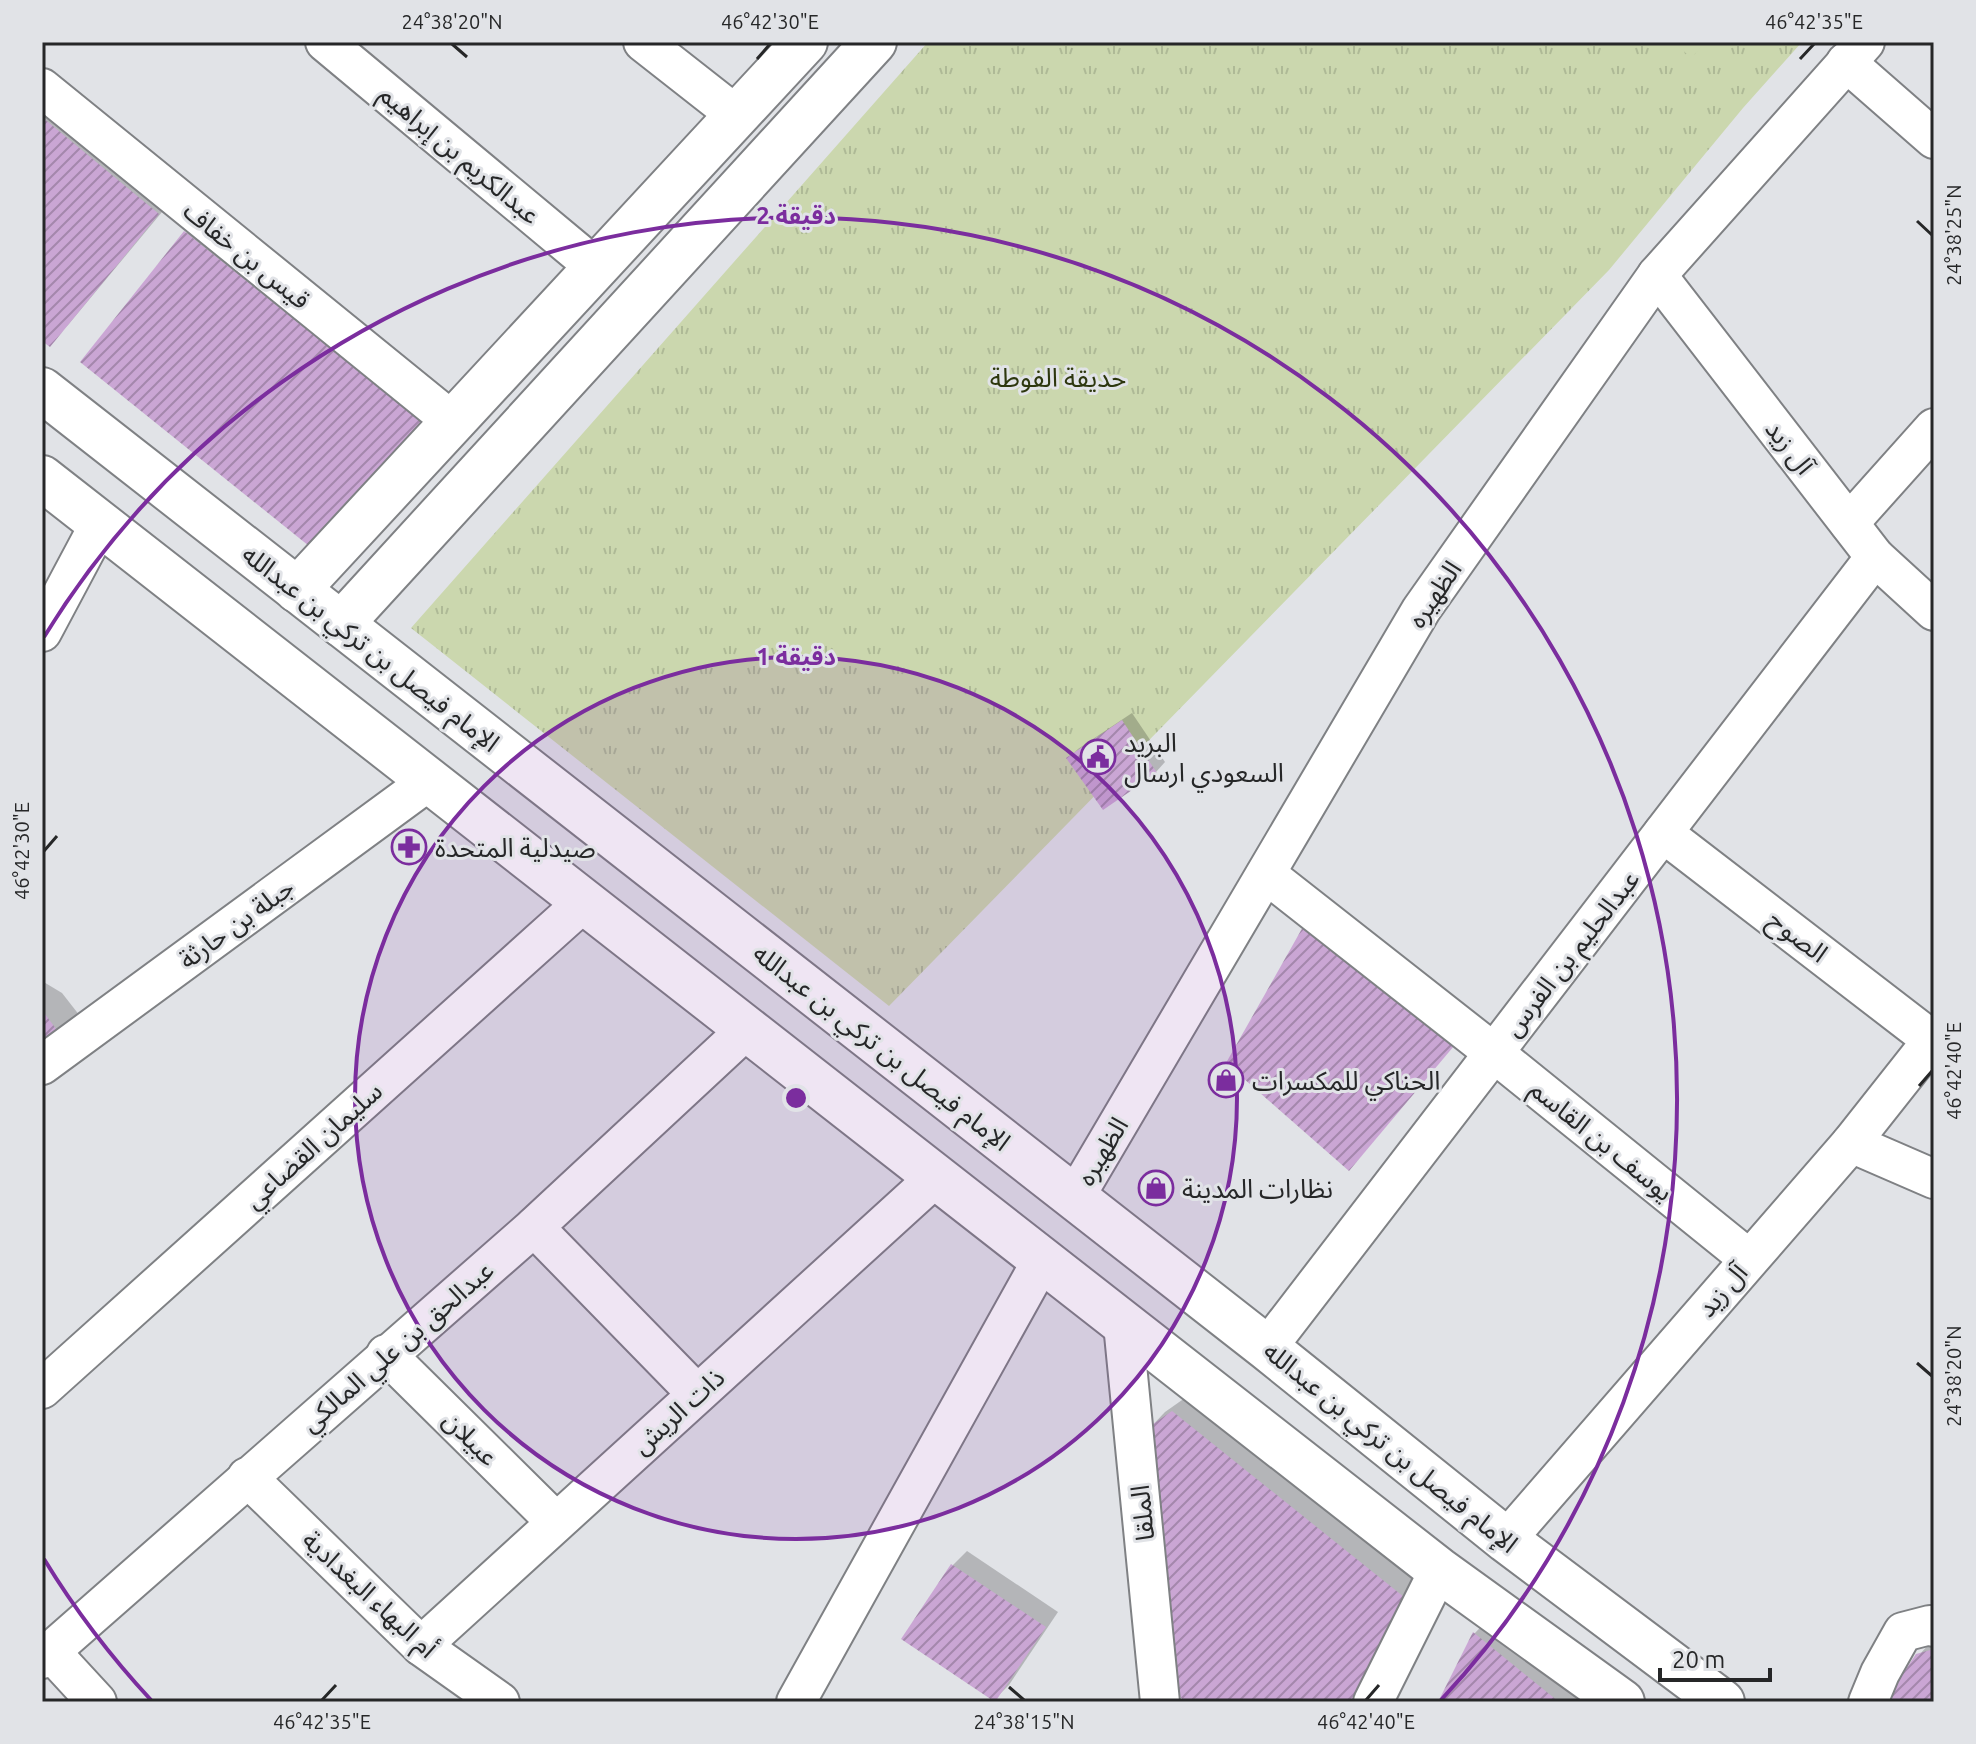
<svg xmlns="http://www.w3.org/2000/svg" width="1976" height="1744" font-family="Ubuntu,'Noto Sans Arabic',sans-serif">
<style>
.park{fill:url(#park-tufts)}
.pitch{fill:#cbd7ae}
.shadow{fill:#0003}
.building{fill:url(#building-hatch)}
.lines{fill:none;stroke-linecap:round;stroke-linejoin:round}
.street-casing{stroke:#7f8184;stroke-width:42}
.secondary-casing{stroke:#7f8184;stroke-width:48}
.street{stroke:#fff;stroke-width:38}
.secondary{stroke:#fff;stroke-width:44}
.ticks{fill:none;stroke:#262728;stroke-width:3}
.ring{fill:none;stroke:#7b2d9e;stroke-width:4}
.labels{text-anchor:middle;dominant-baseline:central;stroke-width:6;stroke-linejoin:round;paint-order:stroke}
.street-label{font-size:26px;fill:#262728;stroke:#e1e3e7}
.park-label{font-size:26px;fill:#2d370e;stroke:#e1e3e7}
.poi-label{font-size:26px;fill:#262728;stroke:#e1e3e7;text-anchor:start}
.centre{fill:#7b2d9e;stroke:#e1e3e7;stroke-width:4}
.ring-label{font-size:24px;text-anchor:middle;font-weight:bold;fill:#7b2d9e;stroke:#e1e3e7;stroke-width:6;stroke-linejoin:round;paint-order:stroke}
.neatline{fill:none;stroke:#262728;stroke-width:3}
.ticks-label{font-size:20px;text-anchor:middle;fill:#262728}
</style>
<defs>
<pattern id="park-tufts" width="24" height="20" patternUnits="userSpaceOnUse" patternTransform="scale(2)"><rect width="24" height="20" fill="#cbd7ae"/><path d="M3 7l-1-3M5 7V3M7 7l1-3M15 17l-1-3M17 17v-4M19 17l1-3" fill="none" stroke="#aeb996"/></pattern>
<pattern id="building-hatch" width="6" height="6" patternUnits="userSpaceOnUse" patternTransform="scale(2)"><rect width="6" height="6" fill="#caa6d4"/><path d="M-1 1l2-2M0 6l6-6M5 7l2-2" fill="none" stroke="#a487ac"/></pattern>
</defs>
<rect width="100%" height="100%" fill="#e1e3e7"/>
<polygon class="park" points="928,42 1802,42 1743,108 1609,270 889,1006 411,628"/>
<polygon class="pitch" points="1674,42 1706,42 1691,58"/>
<g class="shadow">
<polygon points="42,82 177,194 68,325 49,344 42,338"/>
<polygon points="205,214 441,403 337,532 186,233"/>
<polygon points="1132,713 1165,762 1156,772 1103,808 1069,758 1078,749"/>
<polygon points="42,981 62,993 80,1016 42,1056"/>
<polygon points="1192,1393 1427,1581 1368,1702 1189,1702 1146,1432 1165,1412"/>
<polygon points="967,1551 1058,1612 1009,1685 995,1699 904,1638 953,1565"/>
<polygon points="1493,1614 1595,1702 1440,1702 1475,1633"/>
<polygon points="1934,1639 1934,1702 1918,1656"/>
</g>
<g class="building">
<polygon points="42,117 159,214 50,347 42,341"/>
<polygon points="184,231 423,423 319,554 80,362"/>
<polygon points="1122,720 1157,773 1103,810 1066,758"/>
<polygon points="1308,918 1459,1040 1349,1171 1226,1063"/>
<polygon points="42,1010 62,1037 42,1058"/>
<polygon points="1172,1411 1409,1601 1360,1702 1186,1702 1173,1691 1143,1431"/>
<polygon points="951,1564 1046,1627 995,1702 901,1639"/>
<polygon points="1473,1632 1559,1702 1438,1702"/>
<polygon points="1934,1649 1934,1702 1884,1702 1916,1654"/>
</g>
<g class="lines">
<g class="street-casing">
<g id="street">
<polyline points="325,42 595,267"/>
<polyline points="643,42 736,115"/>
<polyline points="1846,62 1934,139"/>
<polyline points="42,88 452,421"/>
<polyline points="1657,275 1875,557 1934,611"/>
<polyline points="1849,523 1934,428"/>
<polyline points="42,632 100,523"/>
<polyline points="1663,833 1932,1040"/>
<polyline points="1266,874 1494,1053 1749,1259"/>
<polyline points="42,1065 429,781"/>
<polyline points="1851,1143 1934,1179"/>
<polyline points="1075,1197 1421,610 1657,275 1865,42"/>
<polyline points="534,1227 697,1394"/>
<polyline points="1123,1324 1160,1702"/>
<polyline points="1267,1348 1875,557"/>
<polyline points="386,1354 556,1522"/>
<polyline points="42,1389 584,902"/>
<polyline points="247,1477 421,1646 500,1702"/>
<polyline points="1506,1540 1851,1143 1934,1038"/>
<polyline points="421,1646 936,1177"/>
<polyline points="50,1651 97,1702"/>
<polyline points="42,1659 534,1227 747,1029"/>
<polyline points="796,1702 1042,1260"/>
<polyline points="1373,1702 1439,1570"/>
<polyline points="1868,1702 1880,1673 1903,1632 1930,1625 1934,1627"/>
</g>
</g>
<g class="secondary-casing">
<g id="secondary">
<polyline points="42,390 1267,1348 1506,1540 1722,1702"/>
<polyline points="42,478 1439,1570 1622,1702"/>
<polyline points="297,590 805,42"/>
<polyline points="341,624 874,42"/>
</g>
</g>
<use href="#street" class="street"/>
<use href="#secondary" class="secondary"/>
</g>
<path class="ticks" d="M452,44L467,57M757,59L770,44M1800,59L1814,44M1917,221L1932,235M44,851L57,836M1919,1086L1932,1071M1917,1363L1932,1376M1009,1687L1024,1700M322,1700L336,1685M1366,1700L1379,1685"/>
<circle cx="796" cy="1098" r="441" fill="#7b2d9e" fill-opacity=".12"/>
<g class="ring">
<circle cx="796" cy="1098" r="441"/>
<path d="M151 1700A882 882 0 0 1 44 1559M44 637A882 882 0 1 1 1441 1700"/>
</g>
<defs>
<g id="civic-ring" transform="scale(1.8)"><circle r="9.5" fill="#e1e3e7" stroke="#7b2d9e" stroke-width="1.5"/><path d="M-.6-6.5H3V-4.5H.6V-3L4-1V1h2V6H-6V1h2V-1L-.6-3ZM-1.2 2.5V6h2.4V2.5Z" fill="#7b2d9e"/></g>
<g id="pharmacy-ring" transform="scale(1.8)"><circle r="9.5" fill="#e1e3e7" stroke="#7b2d9e" stroke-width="1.5"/><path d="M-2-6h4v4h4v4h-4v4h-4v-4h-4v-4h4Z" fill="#7b2d9e"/></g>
<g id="shop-ring" transform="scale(1.8)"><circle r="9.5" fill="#e1e3e7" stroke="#7b2d9e" stroke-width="1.5"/><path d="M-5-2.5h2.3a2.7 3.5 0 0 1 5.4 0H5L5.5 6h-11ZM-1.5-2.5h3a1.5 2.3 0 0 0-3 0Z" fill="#7b2d9e"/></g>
</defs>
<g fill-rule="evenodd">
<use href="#civic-ring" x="1098" y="757"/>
<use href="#pharmacy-ring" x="409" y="847"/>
<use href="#shop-ring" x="1226" y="1080"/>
<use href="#shop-ring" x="1156" y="1188"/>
</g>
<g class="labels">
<g class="street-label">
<text transform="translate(460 154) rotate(40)">عبدالكريم بن إبراهيم</text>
<text transform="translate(247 255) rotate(39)">قيس بن خفاف</text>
<text transform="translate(1790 447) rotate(52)">آل زيد</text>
<text transform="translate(1434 594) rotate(-56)">الظهيره</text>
<text transform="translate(371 648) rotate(38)">الإمام فيصل بن تركي بن عبدالله</text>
<text transform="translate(236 923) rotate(-36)">جبلة بن حارثة</text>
<text transform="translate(1798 936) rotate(37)">الصوح</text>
<text transform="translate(1571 953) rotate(-52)">عبدالحليم بن الفرس</text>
<text transform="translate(882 1047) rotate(38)">الإمام فيصل بن تركي بن عبدالله</text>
<text transform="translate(1602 1140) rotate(39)">يوسف بن القاسم</text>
<text transform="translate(313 1145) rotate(-42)">سليمان القضاعي</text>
<text transform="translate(1102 1151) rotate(-59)">الظهيره</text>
<text transform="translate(1722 1290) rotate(-49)">آل زيد</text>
<text transform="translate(397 1346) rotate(-41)">عبدالحق بن علي المالكي</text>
<text transform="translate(678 1411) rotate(-42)">ذات الريش</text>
<text transform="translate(471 1438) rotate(45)">عبيلان</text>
<text transform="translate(1391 1447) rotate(39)">الإمام فيصل بن تركي بن عبدالله</text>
<text transform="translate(1142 1513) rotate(-96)">الملقا</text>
<text transform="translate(370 1594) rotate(43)">أم البهاء البغدادية</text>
</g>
<g class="park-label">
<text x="1058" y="377">حديقة الفوطة</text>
</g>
<g class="poi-label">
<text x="1124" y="742">البريد<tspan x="1124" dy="30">السعودي ارسال</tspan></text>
<text x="435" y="847">صيدلية المتحدة</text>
<text x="1252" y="1080">الحناكي للمكسرات</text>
<text x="1182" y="1188">نظارات المدينة</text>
</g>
</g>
<circle cx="796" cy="1098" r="12" class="centre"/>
<g class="ring-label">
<text x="796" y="224">2 دقيقة</text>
<text x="796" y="665">1 دقيقة</text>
</g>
<rect width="1976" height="1744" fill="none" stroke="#e1e3e7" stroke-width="88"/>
<path d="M1660 1668v12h110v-12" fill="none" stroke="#262728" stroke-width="4"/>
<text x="1672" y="1668" font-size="24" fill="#262728" stroke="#e1e3e7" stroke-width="6" paint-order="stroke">20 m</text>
<rect x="44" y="44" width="1888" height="1656" class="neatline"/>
<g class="ticks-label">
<text x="452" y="29">24°38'20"N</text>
<text x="770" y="29">46°42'30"E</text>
<text x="1814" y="29">46°42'35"E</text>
<text transform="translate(1954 235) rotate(-90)" y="7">24°38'25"N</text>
<text transform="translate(22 851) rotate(-90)" y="7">46°42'30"E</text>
<text transform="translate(1954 1071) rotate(-90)" y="7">46°42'40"E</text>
<text transform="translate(1954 1376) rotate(-90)" y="7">24°38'20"N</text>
<text x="322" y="1729">46°42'35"E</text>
<text x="1024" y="1729">24°38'15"N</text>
<text x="1366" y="1729">46°42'40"E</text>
</g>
</svg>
